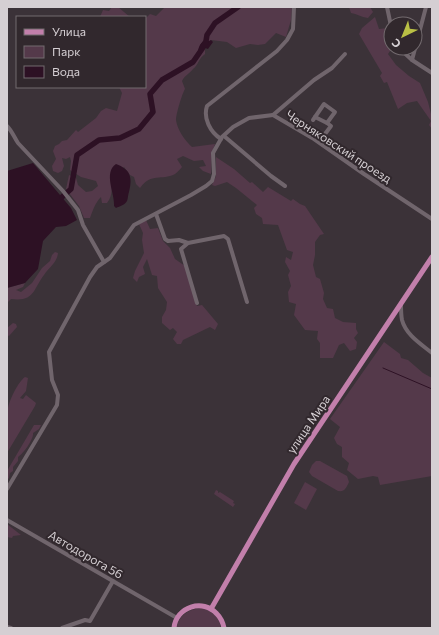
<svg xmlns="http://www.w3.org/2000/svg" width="439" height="635" font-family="Commissioner,sans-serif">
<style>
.green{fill:#54394a}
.water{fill:#2d1124}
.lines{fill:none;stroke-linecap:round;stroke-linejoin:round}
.stream{stroke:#2d1124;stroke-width:1}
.river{stroke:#2d1124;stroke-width:5.5}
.minor{stroke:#70656c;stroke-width:4}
.major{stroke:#c27fab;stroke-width:5}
.labels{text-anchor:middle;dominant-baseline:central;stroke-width:4;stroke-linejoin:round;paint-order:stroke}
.street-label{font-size:12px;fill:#d5cfd3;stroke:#31282d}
</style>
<rect width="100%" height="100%" fill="#3b3238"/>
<g class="green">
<polygon points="112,7 118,7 130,17 100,17 103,10 109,11"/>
<path d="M165,7H292L291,20L286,37L276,33L265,44L258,45L250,44L236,48L227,42L211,40L209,42C204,40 202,41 200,46L205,48V54C198,59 199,64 193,69C189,74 185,75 182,81L185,89C182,94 176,114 176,120C177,129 185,141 192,147L215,144L212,153L211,174L203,171L199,167L206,166L203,160L194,161L183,156L177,159L182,167C180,169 178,172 175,174C161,181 152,172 140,188L136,184L134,177L130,175L124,167L110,178C112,188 113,195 107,203H102L101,197C95,203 93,210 90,218H84L79,206L66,189L69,175L76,178L78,185L86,192L92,191L98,186L96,181L81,177L70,170L71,161L70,157L66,159L62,158L64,166L62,171L58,173L53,171L52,166L56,159L53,151L55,146L59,144L62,141L67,140L76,130L78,132L96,118L101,111L106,108L117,111L122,93L119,87H145V17L146,18L150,14L156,16Z"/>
<path d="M349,7H370L373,12L368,18C361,17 357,14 351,13Z"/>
<polygon points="375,17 379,29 388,28 392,48 388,54 396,65 409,76 420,83 428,102 432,118 432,129 429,125 431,121 417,101 407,103 398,109 387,82 384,83 380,76 382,73 359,34 362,28"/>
<polygon points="216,157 234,169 250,183 252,182 263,192 268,187 291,201 293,199 300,204 305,206 324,234 320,235 315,242 315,255 313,265 316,277 320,279 324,293 323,299 327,308 333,309 335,318 343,322 356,323 356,329 358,333 354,338 357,342 356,349 350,351 344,343 339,345 333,358 320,358 320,343 317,339 318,331 305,330 294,315 296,304 289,302 288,292 291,286 288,275 290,271 285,262 286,257 291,260 293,252 287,250 278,225 263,224 262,218 256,214 254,208 257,205 236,188 227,182 215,186 212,185 216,176"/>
<polygon points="146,220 150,229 158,228 163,241 170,248 175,259 185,266 197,306 202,305 218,324 215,330 210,327 183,340 181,344 177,344 173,339 177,332 173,328 170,330 162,323 162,317 166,310 167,302 158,288 157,276 152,275 147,259 143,267 145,274 139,277 137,282 133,278 135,271 144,253 142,240 143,233 139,224"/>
<path d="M55,252L58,253C57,263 49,267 44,275C33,289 35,302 11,299L7,303V288L25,283L23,287L16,290L21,292L32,283L42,268L50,261L52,255Z"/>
<polygon points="13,323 16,324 17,327 9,336 7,335 7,328"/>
<polygon points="384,342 400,354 401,358 408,360 423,373 432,378 432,476 380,485 378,477 373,476 358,479 347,470 349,463 342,457 342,447 337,444 334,438 340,427 330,419"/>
<path d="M25,377L28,378L26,391L20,398L23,399L26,395L36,403L35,406L7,453V417C8,414 7,412 8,408C10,399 18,382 25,377Z"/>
<path d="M34,425H41L39,429L33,433C34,439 23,454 18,457V461L13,467V471L10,473L9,478L7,480V471Z"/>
<path d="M316,461H320L347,476L349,482C346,488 345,492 338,491L312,476L309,472L312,465Z"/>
<polygon points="305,482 317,489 306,510 294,503"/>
<polygon points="216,490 218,491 218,493 220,492 234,501 233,503 235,504 233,507 214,494"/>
<polygon points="7,524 21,535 13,536 12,538 7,537"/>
<path d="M199,608C211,609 219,616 221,628H176C180,615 186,611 199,608Z"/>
</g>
<g class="water">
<path d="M211,40L213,42L208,49L202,47L200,53H198C198,46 202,39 209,41Z"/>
<polygon points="33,163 71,208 77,220 66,226 56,227 43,241 38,269 25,283 7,288 7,171"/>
<path d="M116,164C130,169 133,177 129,192C128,194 128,199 127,201C125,205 120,206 116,208L114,206C115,193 103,173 116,164Z"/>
</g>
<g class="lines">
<polyline class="stream" points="383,368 432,389"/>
<polyline class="river" points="62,197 71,189 77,155 99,140 120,138 139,129 153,112 150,94 162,80 193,62 202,49 206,41 207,35 215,23 238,7"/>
<g class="minor">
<polyline points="387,7 391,26"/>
<polyline points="399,48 412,60 432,73"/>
<polyline points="412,60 426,7"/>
<polyline points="273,115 314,139 364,174 432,219"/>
<polyline points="273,115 314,80 332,68 345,54"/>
<polyline points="315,117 327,123"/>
<polyline points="313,120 324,104 335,112 327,123 331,126 319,142"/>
<path d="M7,126C12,131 14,137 18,143L63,191L78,210L83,225L104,262"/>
<polyline points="224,136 271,176 285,186"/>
<path d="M221,139C210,132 203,118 207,106L277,51L287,40L293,29L294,7"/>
<polyline points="156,214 165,239 168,241 179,240 188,243 224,236 228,239 247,302"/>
<polyline points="188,243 181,249 197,303"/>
<path d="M401,304C401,309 401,315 402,320C406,335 421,344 432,353"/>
<polyline points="7,489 57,405 58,395 52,380 49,352 90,277 97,267 110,258 134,225 191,195 206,186 212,181 214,174 213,153 222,137 233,127 249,118 273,115"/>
<polyline points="7,520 177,618"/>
<polyline points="7,627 11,628"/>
<polyline points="62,628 85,620 90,621 113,581"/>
</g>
<g class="major">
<polyline points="211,609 294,464 432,257"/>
<path d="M174,628C176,607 203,598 217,614C221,618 223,623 224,628"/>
</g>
</g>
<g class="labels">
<g class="street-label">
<text transform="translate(339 146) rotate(33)">Черняковский проезд</text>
<text transform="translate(308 424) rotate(-56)">улица Мира</text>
<text transform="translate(86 554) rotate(30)">Автодорога 56</text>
</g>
</g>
<rect width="439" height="635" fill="none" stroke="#d5cfd3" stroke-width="16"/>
<rect x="16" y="16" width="130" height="72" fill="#31282d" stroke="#736b6f"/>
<rect x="24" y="29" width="20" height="6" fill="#c27fab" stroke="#736b6f"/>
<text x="52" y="36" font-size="12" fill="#d5cfd3">Улица</text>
<rect x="24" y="46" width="20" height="12" fill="#54394a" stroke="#736b6f"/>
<text x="52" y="56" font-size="12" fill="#d5cfd3">Парк</text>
<rect x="24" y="66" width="20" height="12" fill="#2d1124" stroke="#736b6f"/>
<text x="52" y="76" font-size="12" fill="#d5cfd3">Вода</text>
<g transform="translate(403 36) rotate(223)"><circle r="19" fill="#31282d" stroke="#736b6f"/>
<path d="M0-3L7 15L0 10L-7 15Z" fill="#bac045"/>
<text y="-6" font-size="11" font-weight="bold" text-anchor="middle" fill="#d5cfd3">С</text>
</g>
</svg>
